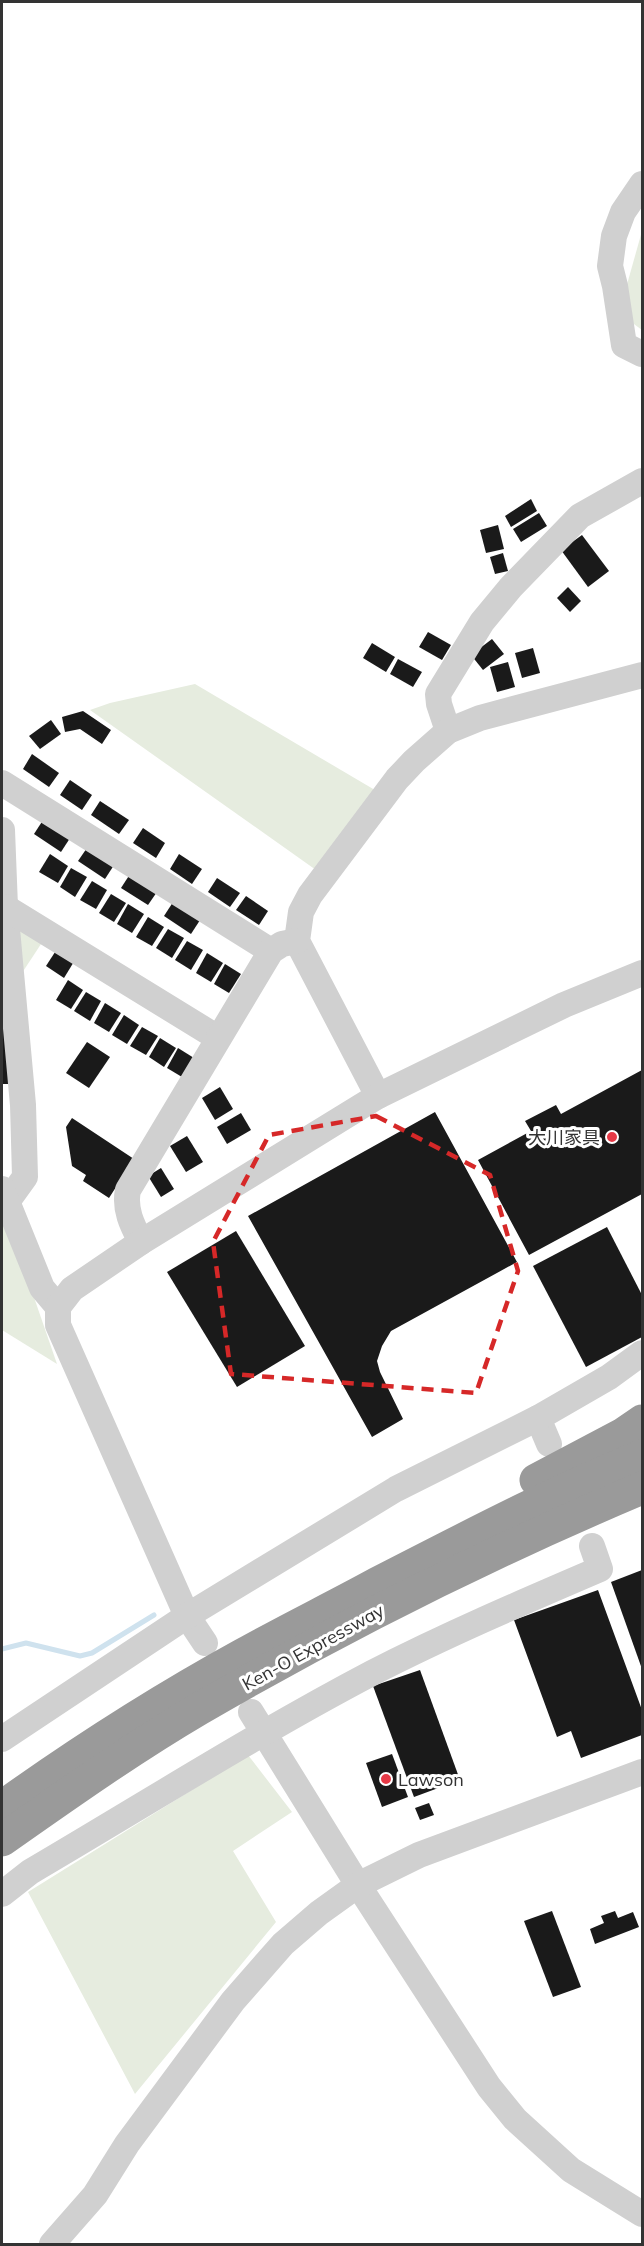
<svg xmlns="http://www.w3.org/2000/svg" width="644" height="2246" font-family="Mulish,'Noto Sans JP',sans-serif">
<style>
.green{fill:#e6ecdf}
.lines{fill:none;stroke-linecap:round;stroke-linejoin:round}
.stream{stroke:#cfe2ee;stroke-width:5}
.building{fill:#1a1a1a}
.minor{stroke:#d0d0d0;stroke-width:26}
.highway{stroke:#9a9a9a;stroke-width:33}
.marked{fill:none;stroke:#d62828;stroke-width:4.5;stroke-dasharray:12 8;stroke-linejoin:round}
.poi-dot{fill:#e63946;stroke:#fff;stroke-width:2}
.labels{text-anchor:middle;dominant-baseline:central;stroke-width:6;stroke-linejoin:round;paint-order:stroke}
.poi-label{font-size:18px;fill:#333;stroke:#fff;text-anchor:end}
.street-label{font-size:18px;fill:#333;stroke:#fff}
</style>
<rect width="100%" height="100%" fill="#fff"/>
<g class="green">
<polygon points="642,231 642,330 619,313"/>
<polygon points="195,684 380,793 316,870 90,710 110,703"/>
<polygon points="12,920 43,941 18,979"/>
<polygon points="8,1222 57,1364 2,1330 2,1223"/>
<polygon points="248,1755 292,1812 233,1851 276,1922 135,2094 28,1892"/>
</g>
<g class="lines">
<polyline class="stream" points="2,1649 26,1643 80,1656 92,1653 154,1615"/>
</g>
<g class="building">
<polygon points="531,499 537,511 511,527 505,516"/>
<polygon points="539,513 547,526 521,542 513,529"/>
<polygon points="498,525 504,549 486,553 480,530"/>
<polygon points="582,535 609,571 588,587 561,550"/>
<polygon points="503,553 508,571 495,574 490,557"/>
<polygon points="568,587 581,601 570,612 557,598"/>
<polygon points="428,632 451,645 442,660 419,647"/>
<polygon points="492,639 504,654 483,670 471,655"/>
<polygon points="372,643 395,657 386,672 363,658"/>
<polygon points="533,648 540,673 522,678 515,653"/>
<polygon points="398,659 422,672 413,687 390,674"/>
<polygon points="508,662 515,687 497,692 490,667"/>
<polygon points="83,711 111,730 102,744 80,729 65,732 62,717"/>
<polygon points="51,720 61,734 40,749 29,736"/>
<polygon points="32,754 59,773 49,787 23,769"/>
<polygon points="70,780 92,795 82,810 60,795"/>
<polygon points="100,801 129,820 119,834 91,815"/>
<polygon points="45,817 72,835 61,852 34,834"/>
<polygon points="143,828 165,843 156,858 133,843"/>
<polygon points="89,845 116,862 105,879 78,861"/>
<polygon points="50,854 68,866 58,883 39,872"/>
<polygon points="179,854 202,869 192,884 170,869"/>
<polygon points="71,868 87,877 75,897 60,887"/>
<polygon points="132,871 159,889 148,905 121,888"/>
<polygon points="217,878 240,893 230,907 208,892"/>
<polygon points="92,881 107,890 96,909 80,900"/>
<polygon points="111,894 126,903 114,922 99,913"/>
<polygon points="246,896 268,911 259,925 236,910"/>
<polygon points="175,899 202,917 191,934 164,916"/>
<polygon points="128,904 144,914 132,933 117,924"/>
<polygon points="148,917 164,927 152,946 136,937"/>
<polygon points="168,929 184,938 172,958 156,948"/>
<polygon points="187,941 203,950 191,970 175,960"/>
<polygon points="57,949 75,960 64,978 46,966"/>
<polygon points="207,953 223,963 211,982 196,973"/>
<polygon points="225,964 241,974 229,993 214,984"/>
<polygon points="68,980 83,990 71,1009 56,1000"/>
<polygon points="2,984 11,1084 2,1084"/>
<polygon points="86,992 101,1001 90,1021 74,1011"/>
<polygon points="105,1003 121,1013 109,1032 94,1023"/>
<polygon points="124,1015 139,1025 127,1044 112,1035"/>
<polygon points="142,1027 158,1036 146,1055 130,1046"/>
<polygon points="160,1038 176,1048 164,1067 149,1057"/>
<polygon points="87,1042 110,1057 89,1088 66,1073"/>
<polygon points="178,1048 194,1058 182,1077 167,1068"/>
<polygon points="642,1070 642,1194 529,1255 478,1160 531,1131 525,1121 556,1105 561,1114"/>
<polygon points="220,1087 233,1109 215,1120 202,1098"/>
<polygon points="435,1112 517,1262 391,1331 382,1346 377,1361 380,1372 403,1419 372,1437 248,1216"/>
<polygon points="241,1113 251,1130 227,1144 217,1127"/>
<polygon points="72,1118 134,1159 109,1198 83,1181 86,1175 72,1166 66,1127"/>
<polygon points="187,1136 203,1162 186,1172 170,1146"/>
<polygon points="161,1168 174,1189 161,1197 148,1176"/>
<polygon points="607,1227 642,1295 642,1337 586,1367 533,1266"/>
<polygon points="236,1231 305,1346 237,1387 167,1272"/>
<polygon points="642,1570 642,1669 611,1582"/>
<polygon points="598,1590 642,1710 642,1735 581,1758 571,1731 557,1737 514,1620"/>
<polygon points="420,1670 460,1780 414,1797 373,1686"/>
<polygon points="392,1754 408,1797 382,1807 366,1763"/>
<polygon points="429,1803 434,1815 420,1820 415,1808"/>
<polygon points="552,1911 581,1987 553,1997 524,1921"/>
<polygon points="615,1911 618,1918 633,1912 639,1927 595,1944 590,1929 604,1923 601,1916"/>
</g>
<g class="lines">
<g class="minor">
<polyline points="642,184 623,212 614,236 610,266 615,286 624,345 642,354"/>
<polyline points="448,731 439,704 438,694 482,622 511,587 580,516 642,481"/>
<polyline points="2,783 271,951"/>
<polyline points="2,830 5,907 23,1105 25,1177 7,1202"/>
<polyline points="5,907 218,1038"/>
<polyline points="378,1096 297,941 301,912 310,895 397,779 414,761 448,731 480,718 642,675"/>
<polyline points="2,1189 42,1288 58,1307"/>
<path d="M141,1242C132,1225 124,1209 128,1190L271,951L282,944L297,941"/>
<polyline points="538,1418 549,1444"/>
<polyline points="205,1643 187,1616 58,1325 58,1307 72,1289 141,1242 378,1096 564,1005 642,973"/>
<polyline points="251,1712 358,1885 489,2087 515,2119 571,2170 642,2214"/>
<polyline points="2,1739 187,1616 396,1489 538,1418 609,1377 642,1353"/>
<path d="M2,1894L30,1872C144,1805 256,1734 372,1673C446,1635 523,1602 600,1569L592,1546"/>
<polyline points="52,2244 95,2195 127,2144 233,2001 283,1944 319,1913 358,1885 419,1855 642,1772"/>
</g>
<g class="highway">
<polyline points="536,1480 623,1434 642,1421"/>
<path d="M2,1807C79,1752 160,1700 244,1654C287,1630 332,1608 376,1584C464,1539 551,1493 642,1456"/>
<path d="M2,1840C66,1795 131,1749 199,1709C342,1626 490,1552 642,1488"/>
</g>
</g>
<path class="marked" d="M376,1116L490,1175L518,1271L476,1393L231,1374L213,1242L269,1135Z"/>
<g class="poi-dot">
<circle cx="612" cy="1137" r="6"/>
<circle cx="386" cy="1779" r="6"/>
</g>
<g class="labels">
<g class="poi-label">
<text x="600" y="1137">大川家具</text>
<text x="398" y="1779" text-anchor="start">Lawson</text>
</g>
<g class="street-label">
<text transform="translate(313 1647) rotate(-29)">Ken-O Expressway</text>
</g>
</g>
<rect width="644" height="2246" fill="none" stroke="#333333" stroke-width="6"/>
</svg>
